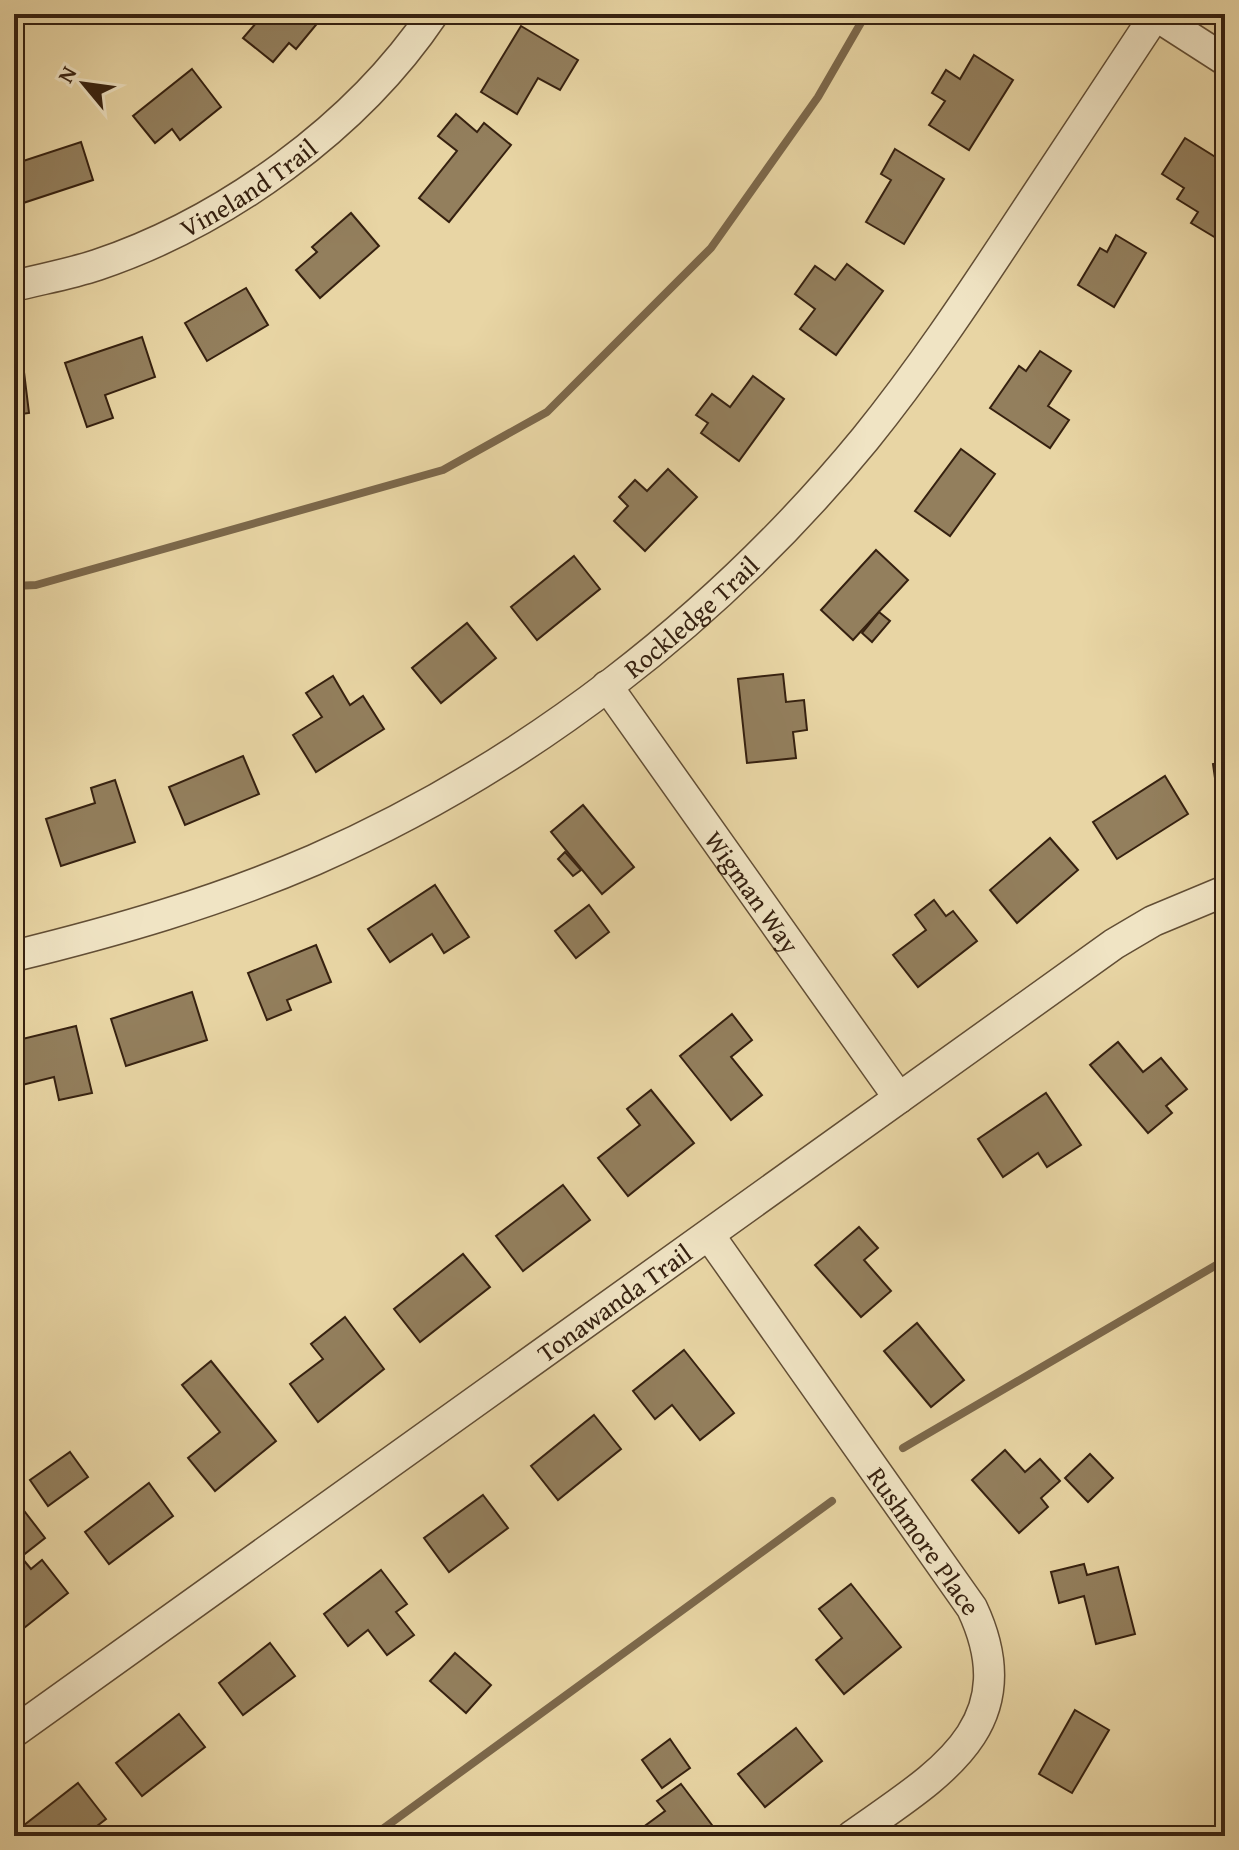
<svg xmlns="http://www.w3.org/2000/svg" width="1239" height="1850" font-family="'Gentium Book Plus',serif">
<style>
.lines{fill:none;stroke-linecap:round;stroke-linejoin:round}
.stream{stroke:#7c684b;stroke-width:8}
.building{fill:#937f5d;stroke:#362110;stroke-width:2}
.street-casing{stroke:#624e35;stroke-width:33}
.street{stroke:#f0e4c4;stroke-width:30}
.labels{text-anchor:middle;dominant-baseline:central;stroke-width:7;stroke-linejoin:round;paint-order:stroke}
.street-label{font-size:26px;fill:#362110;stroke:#f0e4c4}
</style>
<rect width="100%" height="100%" fill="#e8d5a4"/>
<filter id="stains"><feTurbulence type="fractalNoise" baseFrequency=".0025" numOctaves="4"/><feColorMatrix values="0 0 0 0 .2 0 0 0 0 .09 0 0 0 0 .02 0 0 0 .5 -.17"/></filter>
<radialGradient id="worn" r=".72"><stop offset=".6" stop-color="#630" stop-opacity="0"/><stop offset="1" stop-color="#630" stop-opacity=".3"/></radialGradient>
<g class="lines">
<g class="stream">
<polyline points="14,586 36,585 443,470 547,412 711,248 818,97 866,14"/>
<polyline points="903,1448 1225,1260"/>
<polyline points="373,1836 832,1501"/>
</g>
</g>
<g class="building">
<polygon points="247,14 325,14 296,49 289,43 273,62 243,38 257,22"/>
<polygon points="521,26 578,60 560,90 538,78 517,114 481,92"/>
<polygon points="974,55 1013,80 969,150 929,125 945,101 932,93 946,70 960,79"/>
<polygon points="192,69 221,107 180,140 172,129 155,143 133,116"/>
<polygon points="456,114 477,132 484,123 511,145 449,222 419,198 457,151 438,136"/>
<polygon points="1185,138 1225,163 1225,224 1216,238 1191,223 1198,212 1177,199 1184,188 1162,174"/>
<polygon points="81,142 93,180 14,206 14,164"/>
<polygon points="895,149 944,179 904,244 866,222 891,180 881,174"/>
<polygon points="351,213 379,246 320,298 296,270 317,252 312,247"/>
<polygon points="1116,235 1146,253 1114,307 1078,285 1100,248 1107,252"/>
<polygon points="847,264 883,291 836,355 800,329 815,309 795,294 815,266 835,280"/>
<polygon points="246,288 268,325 207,361 185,323"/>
<polygon points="142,337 155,377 105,395 113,418 87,427 65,363"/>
<polygon points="1040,351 1071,371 1048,406 1069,420 1050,448 990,408 1019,366 1026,371"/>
<polygon points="24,372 29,413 14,415 14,373"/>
<polygon points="753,376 784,399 739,461 701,433 708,423 696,415 712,394 730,407"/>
<polygon points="961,449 995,474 950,536 915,511"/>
<polygon points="668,469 697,497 645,551 614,521 628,506 619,497 635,480 647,491"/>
<polygon points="876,550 908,580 853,640 821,610"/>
<polygon points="574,556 600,589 537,640 511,607"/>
<polygon points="879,612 890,621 872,642 862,633"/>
<polygon points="467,623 496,658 441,703 412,668"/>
<polygon points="783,674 786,702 804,700 807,730 793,732 796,758 747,763 738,679"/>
<polygon points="333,676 350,705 363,696 384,729 316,772 293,735 322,717 306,693"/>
<polygon points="243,756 259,794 185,825 169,787"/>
<polygon points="1225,762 1225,805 1219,806 1213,764"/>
<polygon points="1165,776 1188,814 1117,859 1093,822"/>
<polygon points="115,780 135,842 61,866 46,819 95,803 91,788"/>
<polygon points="583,805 634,867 602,894 551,832"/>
<polygon points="1050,838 1078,870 1017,923 990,890"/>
<polygon points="565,852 581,870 573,876 558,859"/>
<polygon points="435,885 469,937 444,953 432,934 390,962 368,929"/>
<polygon points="934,900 946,916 953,911 977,941 918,987 893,955 926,930 915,915"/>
<polygon points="589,905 609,932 576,958 555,931"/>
<polygon points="316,945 331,982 287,1000 291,1010 267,1020 248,973"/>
<polygon points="192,992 207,1040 126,1066 111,1019"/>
<polygon points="732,1014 752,1040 731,1057 762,1095 731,1120 680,1056"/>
<polygon points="76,1026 92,1093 59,1100 54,1077 14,1087 14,1041"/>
<polygon points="1118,1042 1143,1072 1161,1058 1187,1089 1166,1106 1172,1113 1148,1133 1090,1065"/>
<polygon points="651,1090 694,1143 628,1196 598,1158 640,1125 627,1109"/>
<polygon points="1046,1093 1081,1145 1047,1167 1038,1153 1003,1177 978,1139"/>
<polygon points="563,1185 590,1220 523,1271 496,1236"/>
<polygon points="859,1227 878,1248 864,1260 891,1291 861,1317 815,1265"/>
<polygon points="463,1254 490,1287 420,1342 394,1309"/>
<polygon points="345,1317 384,1369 318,1422 290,1384 323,1359 311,1344"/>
<polygon points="917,1323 964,1380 931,1407 884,1351"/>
<polygon points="684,1350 734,1413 700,1440 672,1405 655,1419 633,1391"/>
<polygon points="211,1361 276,1441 215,1491 188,1458 220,1432 182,1385"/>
<polygon points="594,1415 621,1449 558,1500 531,1466"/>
<polygon points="1005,1450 1025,1472 1040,1459 1060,1481 1041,1498 1048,1507 1019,1533 972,1480"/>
<polygon points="70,1452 88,1477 48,1506 30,1480"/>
<polygon points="1090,1454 1113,1478 1088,1502 1065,1478"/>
<polygon points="149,1483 173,1516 109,1564 85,1532"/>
<polygon points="483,1495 508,1528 449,1572 424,1538"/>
<polygon points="15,1499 45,1538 21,1557 31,1569 42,1560 68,1593 14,1636"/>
<polygon points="1084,1564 1087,1575 1118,1567 1135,1634 1096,1644 1084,1596 1059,1603 1051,1572"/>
<polygon points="381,1570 407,1604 396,1612 414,1635 387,1655 368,1630 348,1646 324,1614"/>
<polygon points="851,1584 901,1647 844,1694 816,1660 842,1638 819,1609"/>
<polygon points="270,1643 295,1676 243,1715 219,1683"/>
<polygon points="455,1653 491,1685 466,1713 430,1681"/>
<polygon points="1075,1710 1109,1730 1072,1793 1039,1774"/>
<polygon points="179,1714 205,1747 142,1796 116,1763"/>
<polygon points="796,1728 822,1761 765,1807 738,1774"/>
<polygon points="670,1739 690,1768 662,1788 642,1760"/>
<polygon points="78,1783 106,1819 84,1836 14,1836 14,1833"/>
<polygon points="681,1784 718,1833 714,1836 631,1836 665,1811 657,1801"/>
</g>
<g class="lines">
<g class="street-casing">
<g id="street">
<polyline points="1155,15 1225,60"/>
<path id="s1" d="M14,286C41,279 70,274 97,265C225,222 357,127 433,14"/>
<path id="s2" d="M607,686L899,1098"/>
<path id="s3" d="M14,956C116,931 217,902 314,860C526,767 718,618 865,439C920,371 968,299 1016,226C1063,155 1109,85 1156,14"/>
<path id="s4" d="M709,1235L972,1608C1028,1727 936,1776 852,1836"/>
<path id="s5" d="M14,1732L1114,944L1153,921L1225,891"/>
</g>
</g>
<use href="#street" class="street"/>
</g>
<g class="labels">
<g class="street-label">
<text stroke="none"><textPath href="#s1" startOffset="256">Vineland Trail</textPath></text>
<text stroke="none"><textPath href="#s3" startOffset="766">Rockledge Trail</textPath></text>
<text stroke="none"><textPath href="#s2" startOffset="252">Wigman Way</textPath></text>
<text stroke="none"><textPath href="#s5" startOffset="738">Tonawanda Trail</textPath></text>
<text stroke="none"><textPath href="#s4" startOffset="374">Rushmore Place</textPath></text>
</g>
</g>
<rect width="1239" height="1850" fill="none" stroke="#e8d5a4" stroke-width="48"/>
<rect x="16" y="16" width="1207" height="1818" fill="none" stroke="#362110" stroke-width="4"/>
<rect x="24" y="24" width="1191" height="1802" fill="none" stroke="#362110" stroke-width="2"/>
<g transform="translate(84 84) rotate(299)" stroke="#f0e4c4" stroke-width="6" paint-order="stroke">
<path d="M0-6L14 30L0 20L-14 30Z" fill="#362110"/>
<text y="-12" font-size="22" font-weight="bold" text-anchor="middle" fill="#362110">N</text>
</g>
<rect width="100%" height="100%" filter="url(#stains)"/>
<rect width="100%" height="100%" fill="url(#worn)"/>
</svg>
